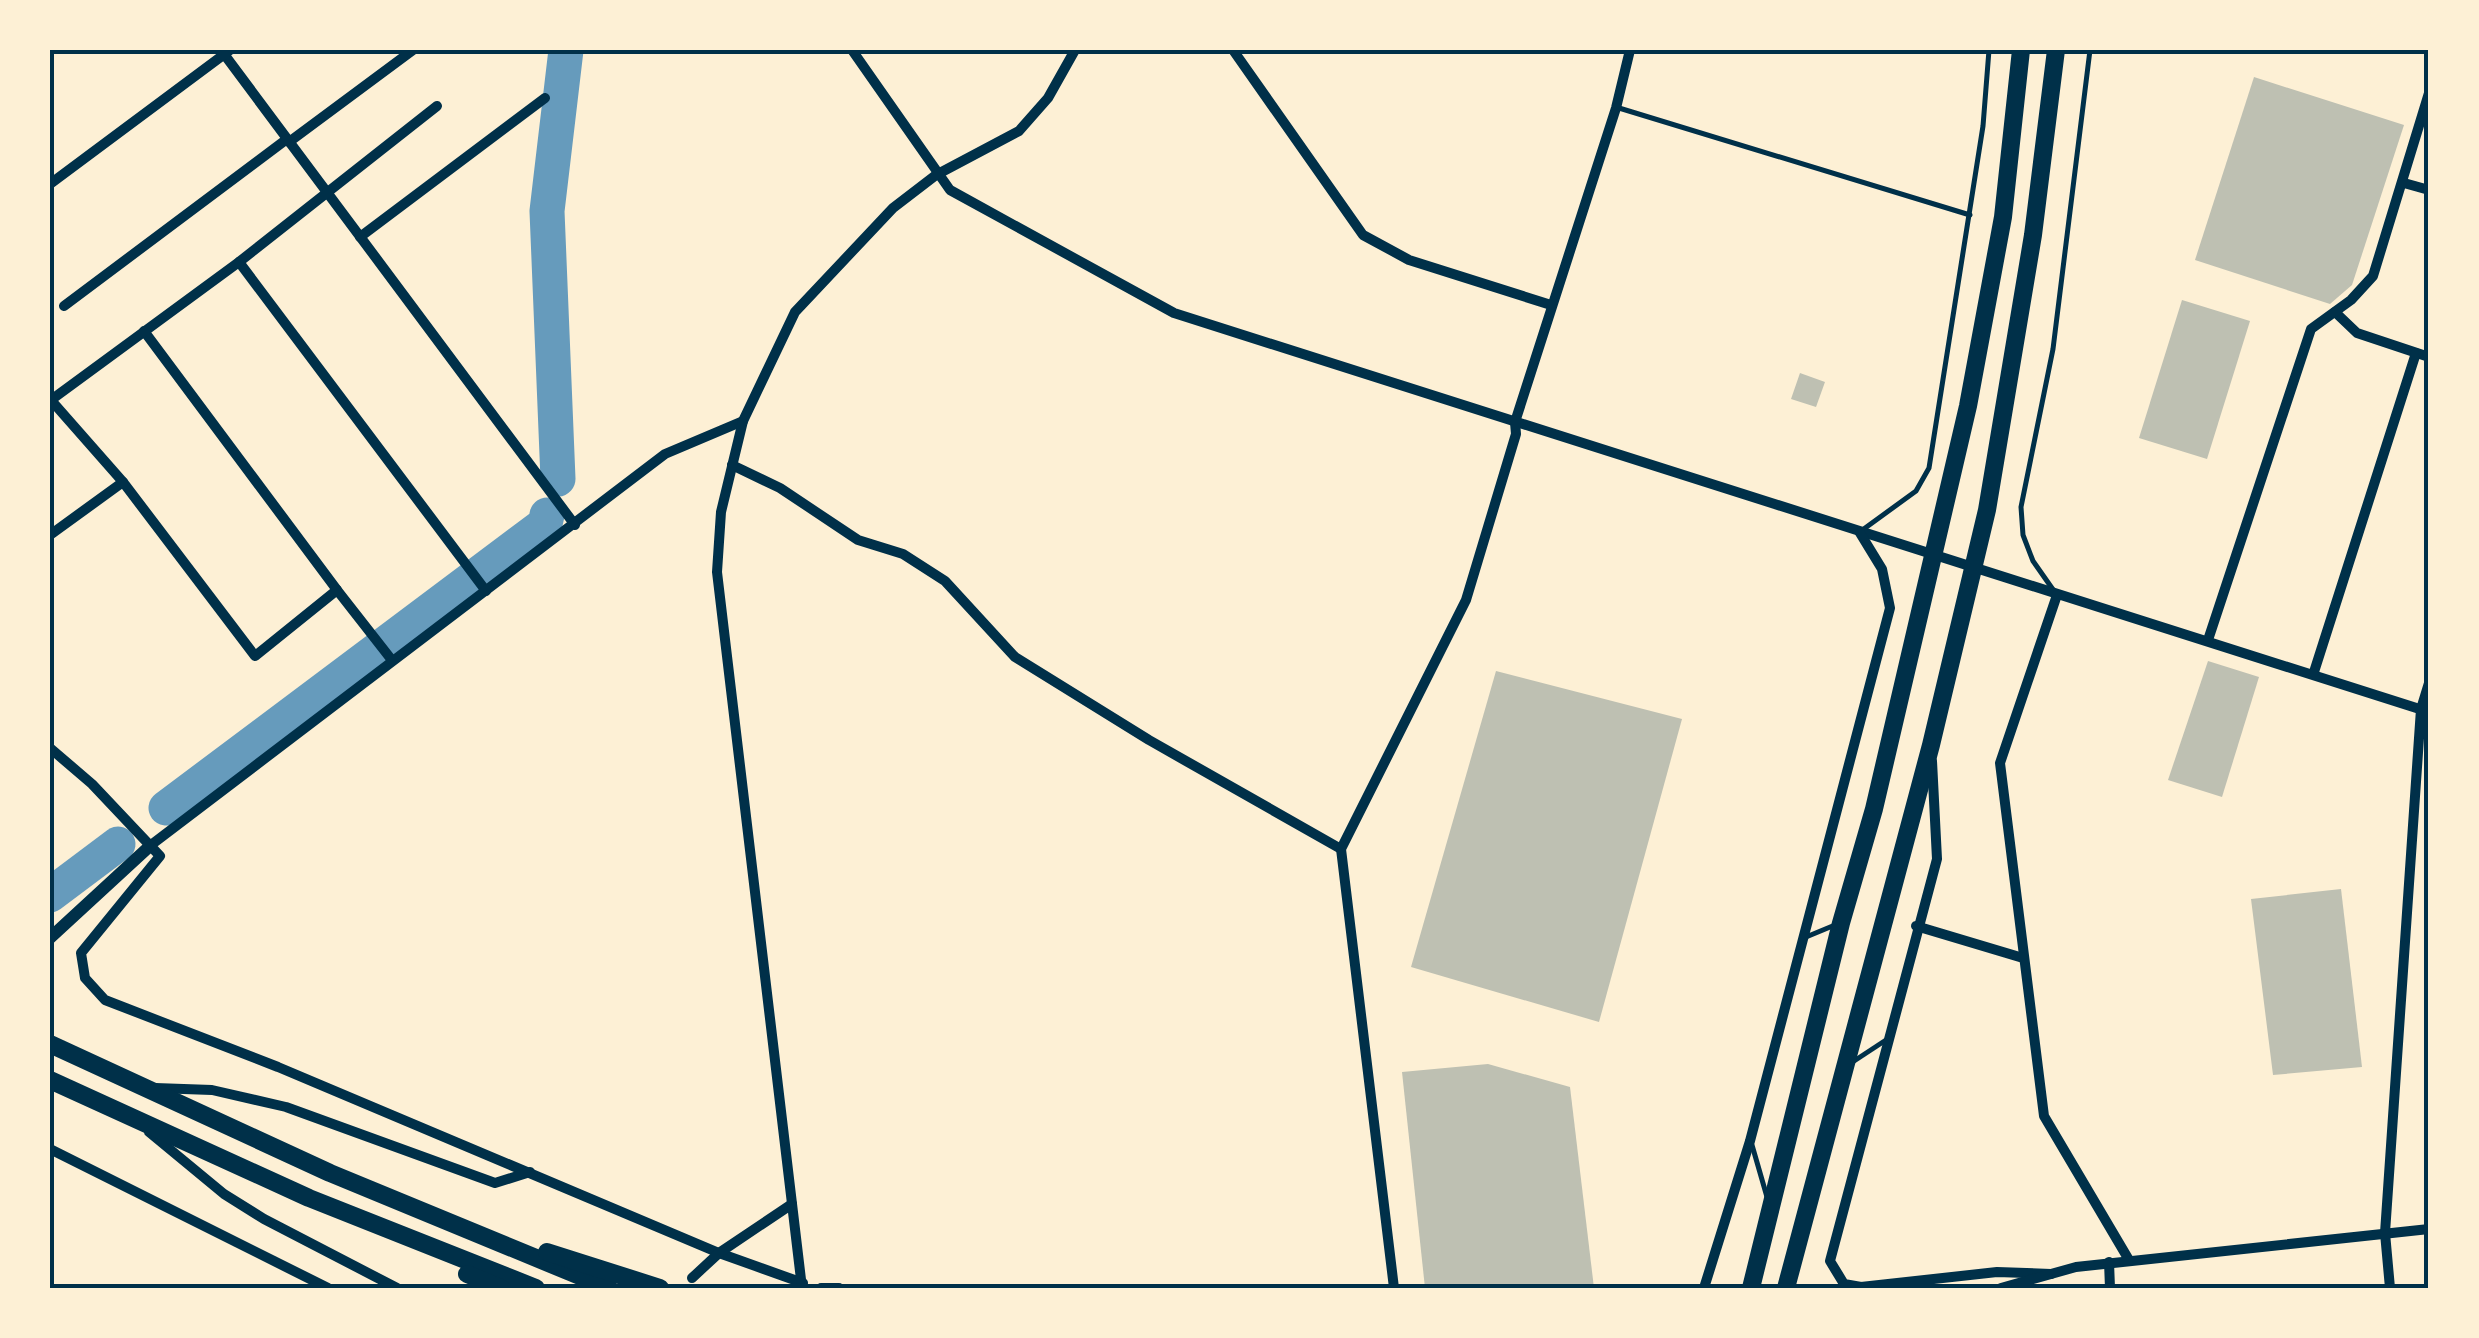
<svg xmlns="http://www.w3.org/2000/svg" width="2479" height="1338" font-family="'Fira Sans Condensed',sans-serif">
<style>
.lines{fill:none;stroke-linecap:round;stroke-linejoin:round}
.river{stroke:#669bbc;stroke-width:35}
.building{fill:#bec0b2}
.service{stroke:#003049;stroke-width:5}
.minor{stroke:#003049;stroke-width:10}
.tertiary{stroke:#003049;stroke-width:12}
.trunk{stroke:#003049;stroke-width:18}
.neatline{fill:none;stroke:#003049;stroke-width:4}
</style>
<rect width="100%" height="100%" fill="#fdf0d5"/>
<g class="lines">
<g class="river">
<polyline points="558,479 547,211 566,50"/>
<polyline points="166,808 545,524 547,515"/>
<polyline points="50,895 118,844"/>
</g>
</g>
<g class="building">
<polygon points="2254,77 2404,125 2352,285 2330,304 2195,260"/>
<polygon points="2182,300 2250,321 2207,459 2139,438"/>
<polygon points="1800,373 1825,382 1816,407 1791,399"/>
<polygon points="2208,661 2259,677 2222,797 2168,780"/>
<polygon points="1496,671 1682,719 1599,1022 1411,967"/>
<polygon points="2341,889 2362,1067 2273,1075 2251,899"/>
<polygon points="1488,1064 1570,1087 1594,1288 1425,1288 1402,1072"/>
</g>
<g class="lines">
<g class="service">
<polyline points="1619,108 1970,215"/>
<polyline points="1861,531 1916,491 1929,468 1983,126 1989,50"/>
<polyline points="2054,591 2033,561 2023,535 2021,507 2053,349 2090,50"/>
<polyline points="1806,937 1835,925"/>
<polyline points="1851,1063 1886,1040"/>
<polyline points="1752,1145 1767,1197"/>
</g>
<g class="minor">
<polyline points="221,50 575,525"/>
<polyline points="852,50 950,190 1174,313 2429,712"/>
<polyline points="1233,50 1363,235 1409,260 1551,305"/>
<polyline points="289,142 413,50"/>
<polyline points="2404,183 2429,190"/>
<polyline points="50,184 230,50"/>
<polyline points="360,237 545,98"/>
<polyline points="239,262 486,591"/>
<polyline points="64,306 287,139"/>
<polyline points="2335,312 2357,333 2429,357"/>
<polyline points="144,331 337,590"/>
<polyline points="50,399 123,482 255,656 337,590 391,659"/>
<polyline points="51,400 239,262 437,106"/>
<polyline points="732,465 780,488 858,540 903,554 945,581 1015,657 1149,740 1341,849"/>
<polyline points="50,535 123,482"/>
<polyline points="2057,595 2000,763 2044,1116 2129,1260"/>
<polyline points="2208,640 2311,329 2351,300 2373,276 2429,93"/>
<polyline points="2314,672 2416,353"/>
<polyline points="50,748 92,784 160,856 81,953 85,978 105,1000 278,1067 719,1253 803,1283"/>
<polyline points="1932,761 1937,859 1830,1261 1844,1284 1861,1287 1997,1272 2051,1274"/>
<polyline points="151,845 665,454 743,421"/>
<polyline points="1916,926 2023,958"/>
<polyline points="155,1088 212,1090 286,1107 495,1183 530,1172"/>
<polyline points="149,1132 224,1194 264,1219 397,1288"/>
<polyline points="50,1149 328,1288"/>
<polyline points="2109,1262 2110,1288"/>
<polyline points="692,1278 719,1253 792,1204"/>
<polyline points="802,1288 717,572 721,512 743,421 795,312 893,208 936,175 1019,131 1048,98 1075,50"/>
<polyline points="821,1288 839,1288"/>
<polyline points="1394,1288 1341,849 1466,600 1516,434 1515,422 1616,108 1630,50"/>
<polyline points="1704,1288 1750,1141 1890,608 1882,569 1860,533"/>
<polyline points="2001,1288 2076,1267 2429,1229"/>
<polyline points="2390,1288 2385,1233 2421,709 2429,683"/>
</g>
<polyline class="tertiary" points="50,938 151,845"/>
<g class="trunk">
<polyline points="50,1044 330,1173 609,1288"/>
<polyline points="50,1080 309,1198 536,1288"/>
<polyline points="547,1252 660,1288"/>
<polyline points="467,1274 501,1288"/>
<polyline points="1751,1288 1841,923 1874,809 1968,406 2003,217 2021,50"/>
<polyline points="1786,1288 1931,745 1987,510 2033,235 2056,50"/>
</g>
</g>
<rect width="2479" height="1338" fill="none" stroke="#fdf0d5" stroke-width="105"/>
<rect x="52" y="52" width="2374" height="1234" class="neatline"/>
</svg>
